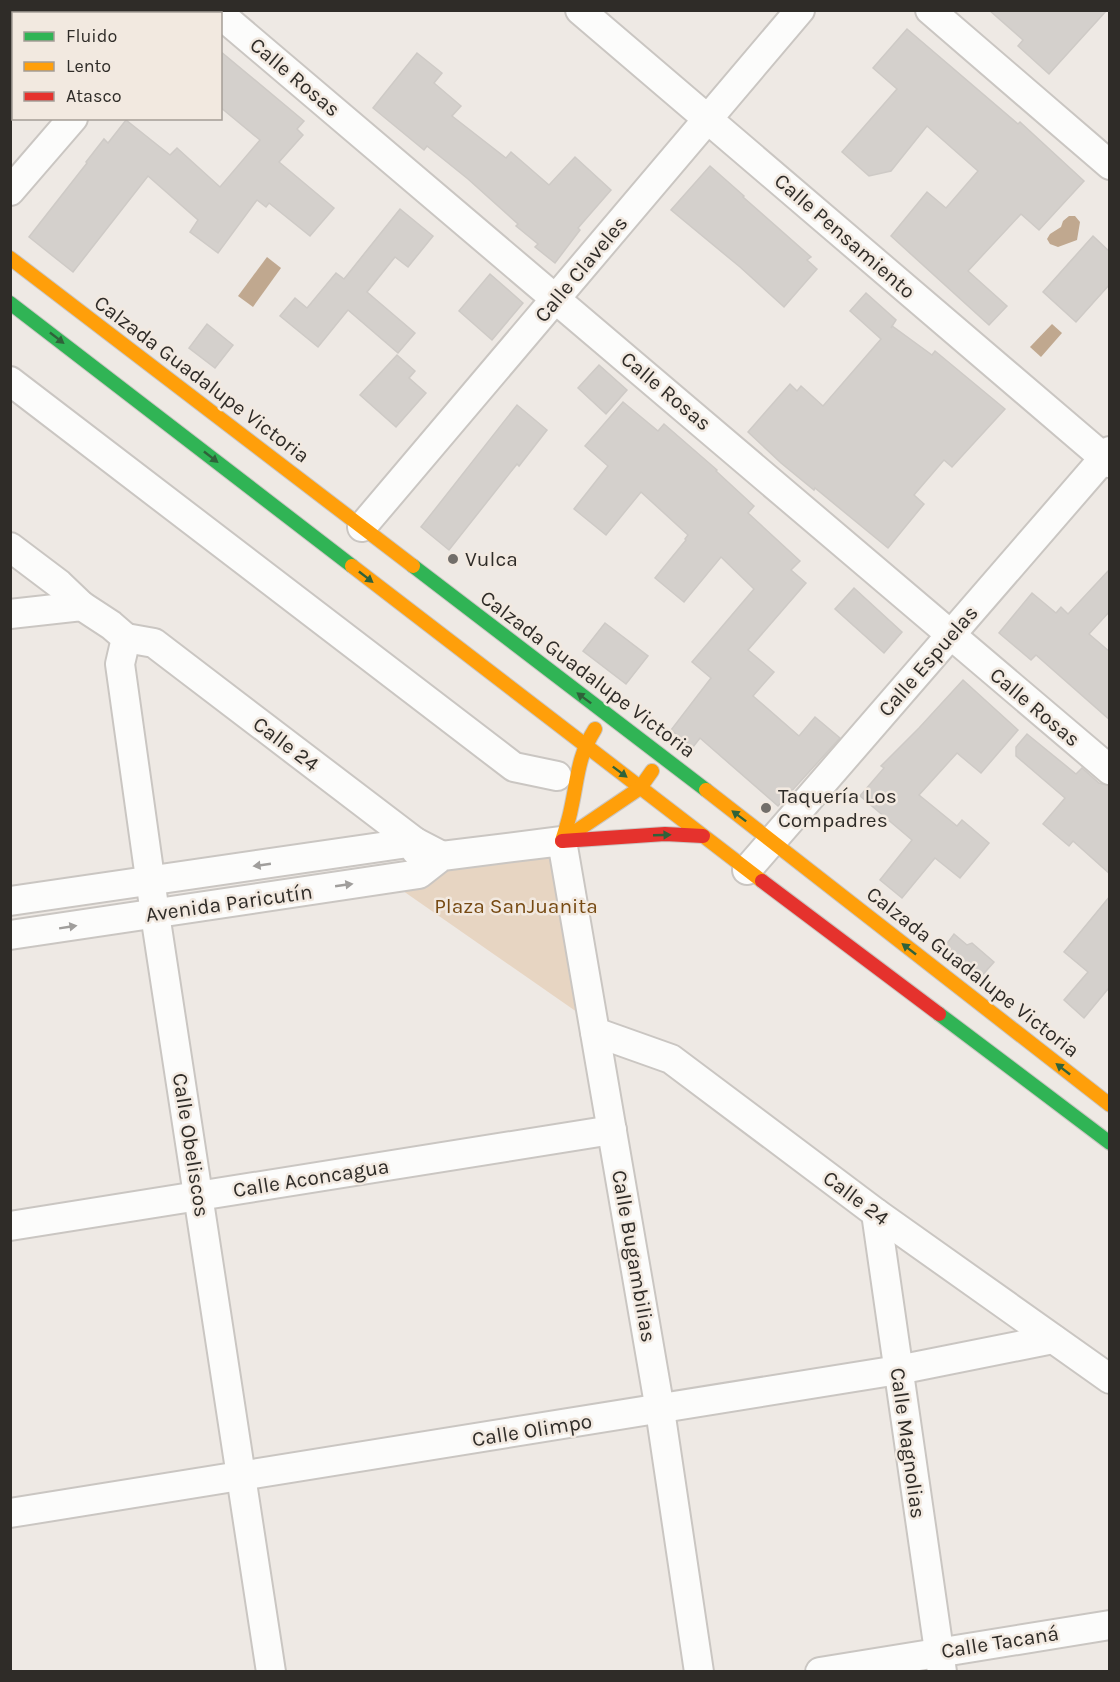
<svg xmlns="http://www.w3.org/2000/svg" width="1120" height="1682" font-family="Karla,sans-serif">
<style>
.green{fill:#e7d5c2}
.water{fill:#c0a88f}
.building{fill:#d4d0cc;stroke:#cecac6;stroke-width:1.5}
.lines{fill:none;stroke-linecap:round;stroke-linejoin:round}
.street-casing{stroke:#cac6c2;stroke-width:32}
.fast-casing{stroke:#cac6c2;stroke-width:16}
.slow-casing{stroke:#cac6c2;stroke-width:16}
.jam-casing{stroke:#cac6c2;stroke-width:16}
.street{stroke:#fcfcfb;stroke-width:28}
.fast{stroke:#30b455;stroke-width:14}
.slow{stroke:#ff9f0a;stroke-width:14}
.jam{stroke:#e5322d;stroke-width:14}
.oneway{fill:#2f623a}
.oneway2{fill:#a09e9c}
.poi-dot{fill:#726e6a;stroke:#f2e9e0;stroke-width:2}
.labels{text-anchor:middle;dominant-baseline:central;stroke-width:5;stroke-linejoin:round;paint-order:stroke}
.street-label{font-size:21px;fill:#2f2c28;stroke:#f2e9e0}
.poi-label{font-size:21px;fill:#2f2c28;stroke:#f2e9e0;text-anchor:start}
.park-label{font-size:21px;fill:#764a13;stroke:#f2e9e0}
</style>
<rect width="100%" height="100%" fill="#eee9e4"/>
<polygon class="green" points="560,845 587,1019 396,886 424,868"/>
<g class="water">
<polygon points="1069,216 1075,216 1080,222 1077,240 1058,247 1050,244 1047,239 1050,234 1061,227 1063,221"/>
<polygon points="267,257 281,268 253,307 238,296"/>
<polygon points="1052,324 1062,333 1041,357 1030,347"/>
</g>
<g class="building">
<polygon points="989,10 1107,10 1049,74 1018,46 1023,40"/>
<polygon points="907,29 1018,124 1020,122 1084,181 1039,230 1021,214 968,271 1007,306 989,325 891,236 927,192 946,208 978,171 927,126 891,171 869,176 842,152 897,89 873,68"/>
<polygon points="220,51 304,121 297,129 303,135 279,162 334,208 310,236 269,203 266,207 257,200 218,253 190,232 198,220 148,176 73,272 29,237 87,163 86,162 104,139 108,143 126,120 170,155 177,148 220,187 260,140 220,107"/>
<polygon points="417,53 442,73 434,83 461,106 452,116 506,158 511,152 549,185 575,157 611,190 578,228 580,230 555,263 535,247 538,244 516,226 518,224 468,179 427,146 424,150 373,108"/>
<polygon points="710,166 744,196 743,197 811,257 807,260 817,269 784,307 740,267 671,210"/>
<polygon points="400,209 433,236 408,267 395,257 367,292 415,333 398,353 348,310 318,347 280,316 295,298 307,308 336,273 344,279"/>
<polygon points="1093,236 1110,252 1110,284 1076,322 1043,292"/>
<polygon points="490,274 523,303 492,340 459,311"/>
<polygon points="866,293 896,320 891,328 892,326 932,355 935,351 1005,409 952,467 944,460 914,495 924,504 888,548 815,488 814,490 781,463 748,432 790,384 797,391 801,386 823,406 881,339 850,311"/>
<polygon points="207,324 233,345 215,368 189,348"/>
<polygon points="397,355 415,371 409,378 426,393 396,427 360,395"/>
<polygon points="599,365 627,390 606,414 578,388"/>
<polygon points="623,402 658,431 664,424 717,470 716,471 754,506 748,513 800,561 791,570 806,583 748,650 774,672 753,696 799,736 815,717 840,738 778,806 700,738 693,747 671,730 711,678 692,662 754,589 721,557 684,602 655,578 686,540 685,539 688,535 641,492 606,535 574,509 608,466 585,446"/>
<polygon points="517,405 547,430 519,466 517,464 449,550 421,527"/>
<polygon points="1110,569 1110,611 1089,634 1110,652 1110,720 1036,655 1031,660 999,633 1032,593 1056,613 1061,607 1068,614"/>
<polygon points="854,588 902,632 884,653 835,609"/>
<polygon points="605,623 648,656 626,684 583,651"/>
<polygon points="963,680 1018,730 981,773 957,753 919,795 957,826 962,820 989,843 960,878 935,858 902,898 880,880 912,840 860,796 884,768 881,766 919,728"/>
<polygon points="1027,734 1076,774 1082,768 1099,783 1110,786 1110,874 1073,841 1069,846 1043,824 1065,798 1016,756 1016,747"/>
<polygon points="1110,896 1110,990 1108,989 1084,1018 1064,1000 1088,972 1064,952"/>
<polygon points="954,934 967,945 972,943 994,962 979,979 942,950"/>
</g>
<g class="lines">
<g class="street-casing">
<g id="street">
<polyline points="580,10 1110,463"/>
<polyline points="930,10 1110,165"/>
<polyline points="162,14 165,10"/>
<polyline points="220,14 1110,770"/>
<polyline points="10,191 73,118"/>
<polyline points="10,381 514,767 557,776"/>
<polyline points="362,527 800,10"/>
<polyline points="10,547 59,584 82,606"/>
<polyline points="10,614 82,606 111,625 126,638 120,664 155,914 271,1672"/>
<polyline points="126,638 154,643 415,842 416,851"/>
<polyline points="747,870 1110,451"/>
<polyline points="10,901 415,842 442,856"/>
<polyline points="10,935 419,874 442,856 562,841 660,1410 699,1672"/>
<polyline points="595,1032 671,1059 876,1213 1110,1379"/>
<polyline points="876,1213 942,1672"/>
<polyline points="10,1226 612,1130"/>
<polyline points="10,1513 898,1370 1053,1339"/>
<polyline points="820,1672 1110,1625"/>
</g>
</g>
<g class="fast-casing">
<g id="fast">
<polyline points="10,303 352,566"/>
<polyline points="413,566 706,790"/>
<polyline points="939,1014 1110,1143"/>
</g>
</g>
<g class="slow-casing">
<g id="slow">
<polyline points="10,258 413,566"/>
<polyline points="352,566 762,881"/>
<polyline points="706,790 1110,1105"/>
<polyline points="563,840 640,788 652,771"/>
<path d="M562,841C565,831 569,820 571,809C578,778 577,758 595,729"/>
</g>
</g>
<g class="jam-casing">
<g id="jam">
<polyline points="562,841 665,834 703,836"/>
<polyline points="762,881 939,1014"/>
</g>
</g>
<use href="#street" class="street"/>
<use href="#fast" class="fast"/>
<use href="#slow" class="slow"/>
<use href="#jam" class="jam"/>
</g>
<defs><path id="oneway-solid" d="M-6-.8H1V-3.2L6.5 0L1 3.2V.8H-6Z" transform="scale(1.5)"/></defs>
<g class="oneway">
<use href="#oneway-solid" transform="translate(57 338) rotate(38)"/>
<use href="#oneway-solid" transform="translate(211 457) rotate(38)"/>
<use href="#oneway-solid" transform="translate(366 577) rotate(38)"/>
<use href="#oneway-solid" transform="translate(584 698) rotate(-143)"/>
<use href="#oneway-solid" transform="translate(620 772) rotate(37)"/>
<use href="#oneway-solid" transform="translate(739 816) rotate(-143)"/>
<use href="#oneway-solid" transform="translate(662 835) rotate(-2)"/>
<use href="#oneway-solid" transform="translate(909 949) rotate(-142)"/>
<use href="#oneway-solid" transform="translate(1063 1069) rotate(-142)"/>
</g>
<g class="oneway2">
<use href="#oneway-solid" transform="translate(262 865) rotate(172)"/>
<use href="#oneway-solid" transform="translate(344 885) rotate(-8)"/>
<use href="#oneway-solid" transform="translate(68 927) rotate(-9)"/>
</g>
<g class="poi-dot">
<circle cx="453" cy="559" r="6"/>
<circle cx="766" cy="808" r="6"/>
</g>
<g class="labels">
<g class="street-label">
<text transform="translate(295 77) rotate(40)">Calle Rosas</text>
<text transform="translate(845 236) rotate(41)">Calle Pensamiento</text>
<text transform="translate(581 269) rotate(-50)">Calle Claveles</text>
<text transform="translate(202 379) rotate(37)">Calzada Guadalupe Victoria</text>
<text transform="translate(666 391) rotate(40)">Calle Rosas</text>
<text transform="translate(928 661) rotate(-49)">Calle Espuelas</text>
<text transform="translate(588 674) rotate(37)">Calzada Guadalupe Victoria</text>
<text transform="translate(1035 707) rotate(40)">Calle Rosas</text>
<text transform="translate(286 744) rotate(37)">Calle 24</text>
<text transform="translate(229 903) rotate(-8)">Avenida Paricutín</text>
<text transform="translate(973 972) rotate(38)">Calzada Guadalupe Victoria</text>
<text transform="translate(191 1145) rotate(81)">Calle Obeliscos</text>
<text transform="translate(311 1178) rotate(-9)">Calle Aconcagua</text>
<text transform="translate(856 1198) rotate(37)">Calle 24</text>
<text transform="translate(634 1256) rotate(80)">Calle Bugambilias</text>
<text transform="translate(532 1430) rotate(-9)">Calle Olimpo</text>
<text transform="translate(908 1443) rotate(82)">Calle Magnolias</text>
<text transform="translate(1000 1642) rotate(-9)">Calle Tacaná</text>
</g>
<g class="poi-label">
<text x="465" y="559">Vulca</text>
<text x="778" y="796">Taquería Los<tspan x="778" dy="24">Compadres</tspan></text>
</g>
<g class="park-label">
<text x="516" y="906">Plaza SanJuanita</text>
</g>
</g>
<rect width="1120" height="1682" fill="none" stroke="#2f2c28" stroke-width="24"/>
<rect x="12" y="12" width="210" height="108" fill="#f2e9e0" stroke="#a49d96" stroke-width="1.5"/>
<rect x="24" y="32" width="30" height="9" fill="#30b455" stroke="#a49d96" stroke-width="1.5"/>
<text x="66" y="42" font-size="18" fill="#2f2c28">Fluido</text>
<rect x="24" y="62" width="30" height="9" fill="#ff9f0a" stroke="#a49d96" stroke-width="1.5"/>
<text x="66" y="72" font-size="18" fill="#2f2c28">Lento</text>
<rect x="24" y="92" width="30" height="9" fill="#e5322d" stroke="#a49d96" stroke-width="1.5"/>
<text x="66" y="102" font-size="18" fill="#2f2c28">Atasco</text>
</svg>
